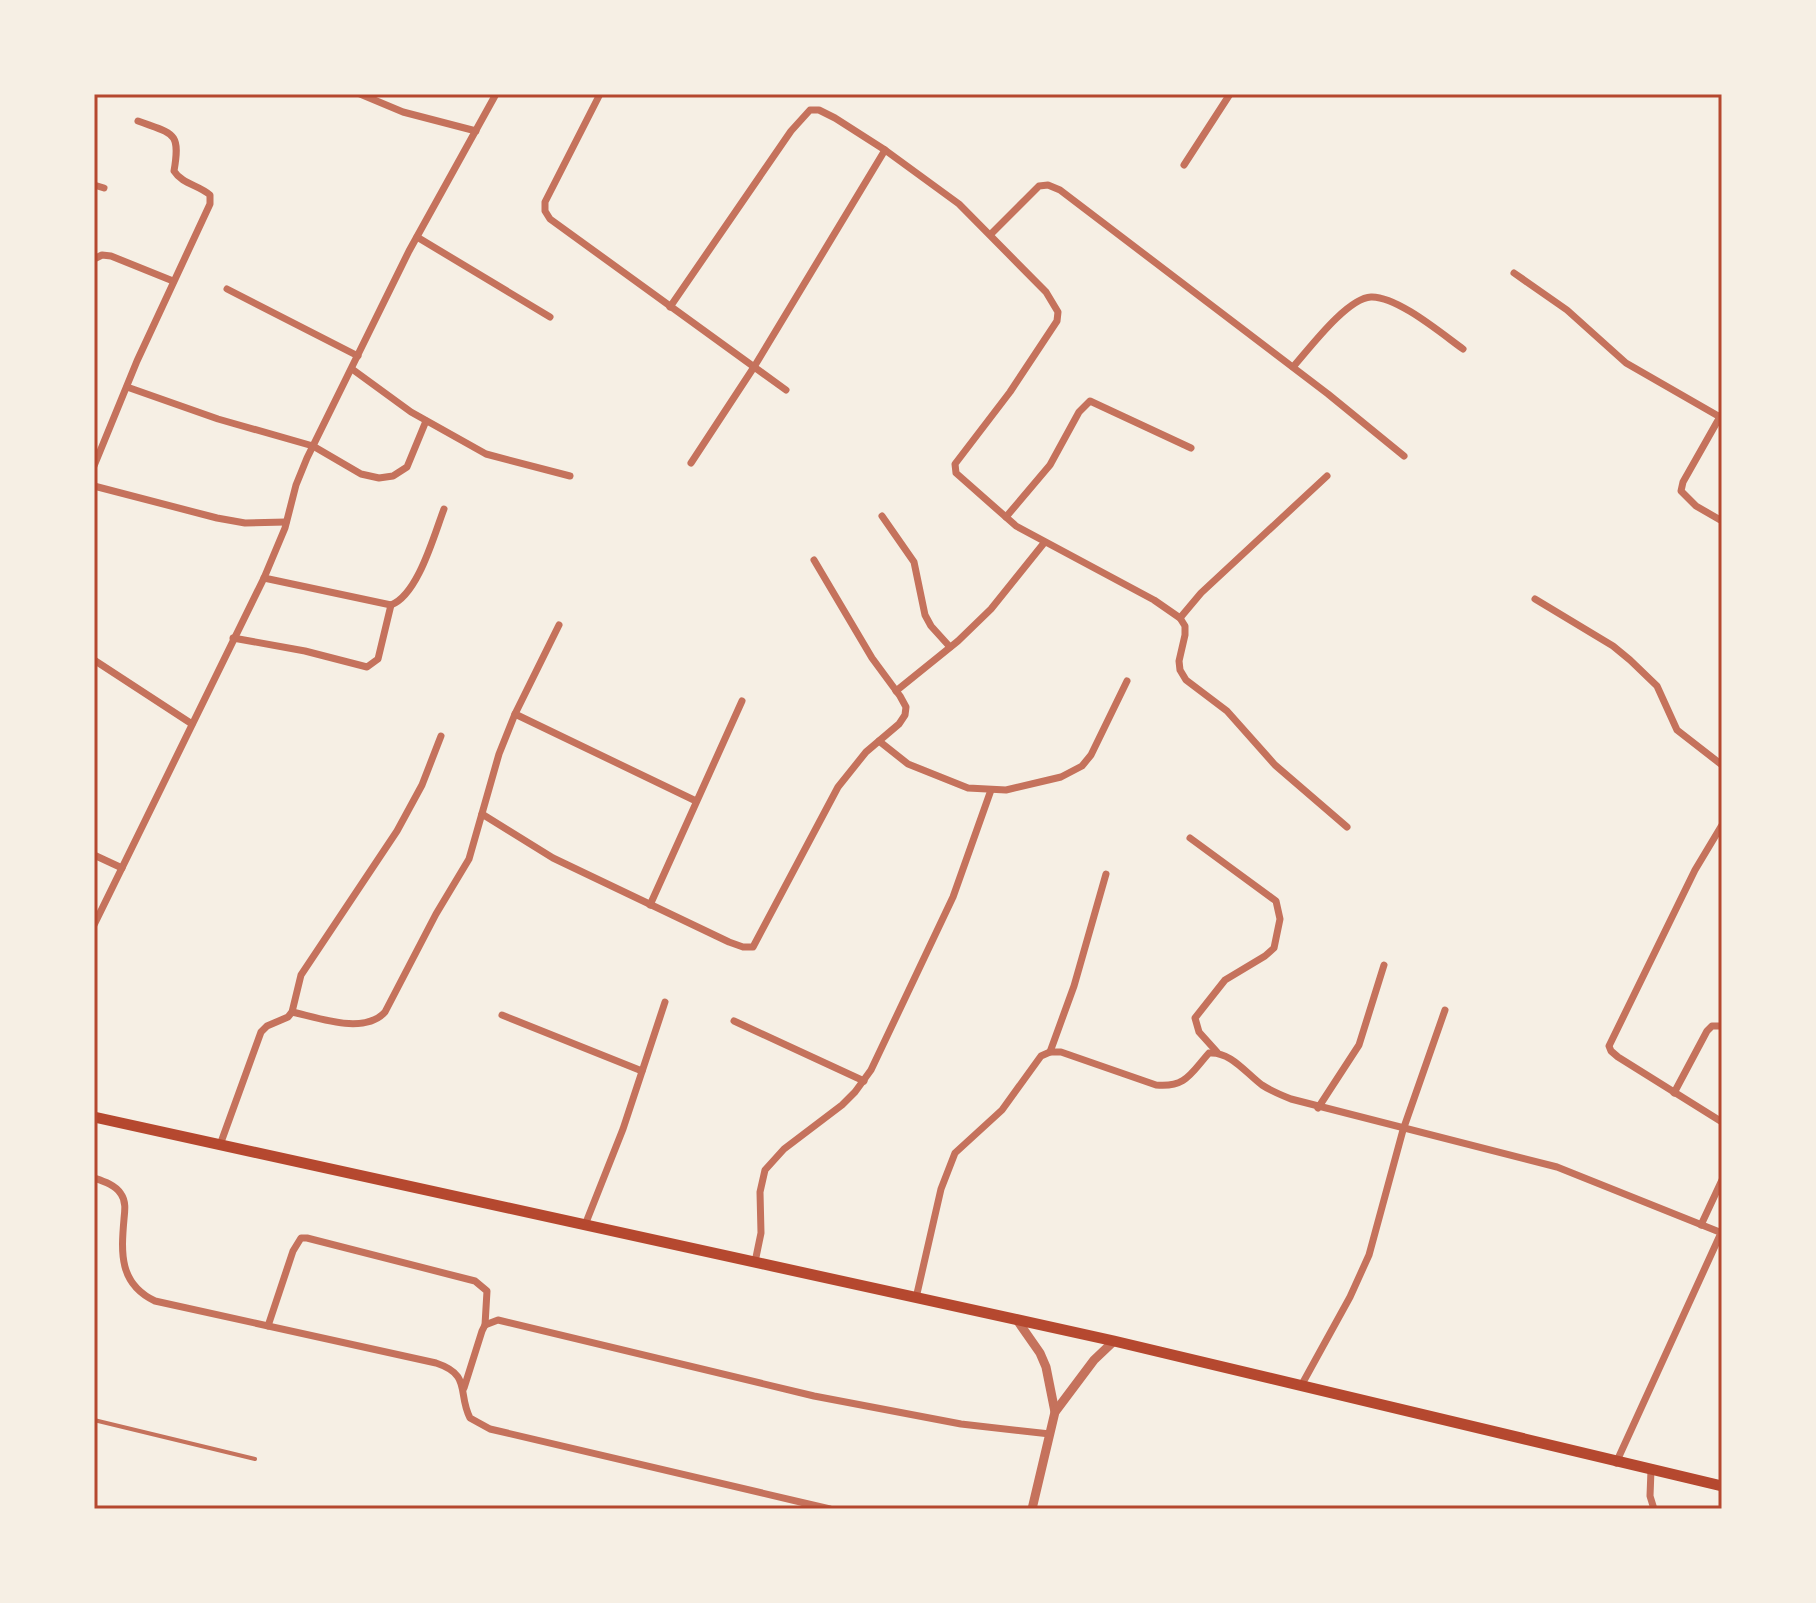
<svg xmlns="http://www.w3.org/2000/svg" width="1816" height="1603" font-family="Jost,sans-serif">
<style>
.lines{fill:none;stroke-linecap:round;stroke-linejoin:round}
.service{stroke:#c5725c;stroke-width:4}
.minor{stroke:#c5725c;stroke-width:7}
.tertiary{stroke:#c5725c;stroke-width:9}
.primary{stroke:#b5482f;stroke-width:11}
.neatline{fill:none;stroke:#b5482f;stroke-width:3}
</style>
<rect width="100%" height="100%" fill="#f6efe4"/>
<g class="lines">
<polyline class="service" points="94,1420 255,1459"/>
<g class="minor">
<polyline points="360,94 403,112 476,131"/>
<polyline points="600,94 545,202 545,211 550,219 786,390"/>
<polyline points="1184,165 1230,94"/>
<polyline points="94,185 104,188"/>
<polyline points="991,234 1039,186 1048,185 1060,190 1328,394 1404,456"/>
<polyline points="417,237 550,317"/>
<polyline points="94,259 102,255 111,256 173,281"/>
<polyline points="1514,273 1567,310 1626,363 1720,417"/>
<polyline points="227,289 358,356"/>
<polyline points="670,307 791,131 810,110 819,110 835,118 885,150 959,204 1046,292 1058,312 1057,321 1010,392 955,464 956,473 1016,526 1154,600 1180,618 1185,626 1185,635 1179,661 1180,670 1186,680 1227,711 1275,765 1347,827"/>
<path d="M1293,367C1309,349 1347,298 1371,297C1397,296 1442,334 1463,349"/>
<polyline points="352,369 411,412 486,454 570,476"/>
<polyline points="127,387 218,419 313,446 361,474 379,478 393,476 407,467 426,421"/>
<polyline points="1721,415 1683,482 1681,491 1696,506 1722,521"/>
<polyline points="691,463 754,367 885,150"/>
<path d="M94,466L137,361L210,204V195C199,185 182,184 174,171C181,131 173,134 138,121"/>
<polyline points="94,486 217,518 245,523 286,522"/>
<polyline points="882,516 914,562 925,615 931,626 950,647"/>
<polyline points="1006,517 1050,465 1079,412 1090,401 1191,448"/>
<path d="M264,578L391,605C418,595 434,535 444,509"/>
<polyline points="1535,599 1613,646 1630,660 1657,686 1677,730 1722,765"/>
<polyline points="1180,618 1201,593 1327,476"/>
<polyline points="233,638 305,651 367,667 378,659 391,605"/>
<polyline points="94,660 192,724"/>
<polyline points="896,691 958,641 991,609 1044,543"/>
<polyline points="515,714 696,801"/>
<polyline points="879,741 908,764 968,788 1006,790 1061,777 1082,766 1091,755 1127,681"/>
<polyline points="482,814 553,858 729,942 743,947 753,947 838,787 866,752 899,724 905,715 906,707 900,696 872,658 814,560"/>
<polyline points="1722,825 1695,870 1609,1046 1611,1051 1618,1057 1722,1122"/>
<polyline points="1190,838 1276,901 1280,919 1274,948 1265,956 1225,980 1195,1018 1199,1032 1217,1052"/>
<polyline points="94,855 122,868"/>
<polyline points="650,905 742,701"/>
<polyline points="94,925 264,578 285,528 296,485 307,458 409,251 496,94"/>
<path d="M292,1012C319,1018 364,1035 385,1012L436,914L469,859L499,754L515,714L559,625"/>
<polyline points="502,1015 642,1071"/>
<polyline points="734,1021 864,1081"/>
<polyline points="1050,1052 1074,986 1106,874"/>
<polyline points="1674,1093 1707,1031 1712,1026 1722,1026"/>
<polyline points="1318,1108 1359,1045 1384,965"/>
<polyline points="220,1145 261,1032 267,1026 288,1017 292,1012 301,975 397,831 422,785 441,736"/>
<path d="M94,1178C103,1181 116,1185 121,1194C126,1201 125,1210 124,1219C121,1253 119,1284 155,1301L436,1363C472,1375 457,1392 470,1418L490,1429L830,1509"/>
<polyline points="585,1225 623,1129 665,1002"/>
<polyline points="1701,1225 1722,1180"/>
<polyline points="755,1262 761,1233 760,1192 765,1170 784,1149 842,1105 855,1092 871,1070 953,897 991,790"/>
<path d="M916,1298L941,1189L955,1153L1002,1110L1041,1056L1050,1052H1061L1156,1085C1186,1088 1191,1073 1209,1053C1230,1051 1246,1073 1262,1085C1271,1091 1281,1095 1291,1099L1557,1167L1722,1233"/>
<polyline points="268,1326 293,1251 301,1238 307,1238 475,1281 487,1291 485,1325"/>
<polyline points="1301,1386 1350,1297 1369,1255 1403,1130 1445,1010"/>
<polyline points="464,1388 482,1331 485,1325 498,1320 814,1396 961,1424 1050,1434"/>
<polyline points="1616,1463 1721,1233"/>
<polyline points="1651,1470 1650,1496 1654,1509"/>
</g>
<g class="tertiary">
<polyline points="1017,1320 1040,1353 1046,1367 1055,1412"/>
<polyline points="1032,1509 1055,1412 1094,1360 1114,1341"/>
</g>
<polyline class="primary" points="94,1117 1114,1341 1722,1486"/>
</g>
<rect width="1816" height="1603" fill="none" stroke="#f6efe4" stroke-width="192"/>
<rect x="96" y="96" width="1624" height="1411" class="neatline"/>
</svg>
